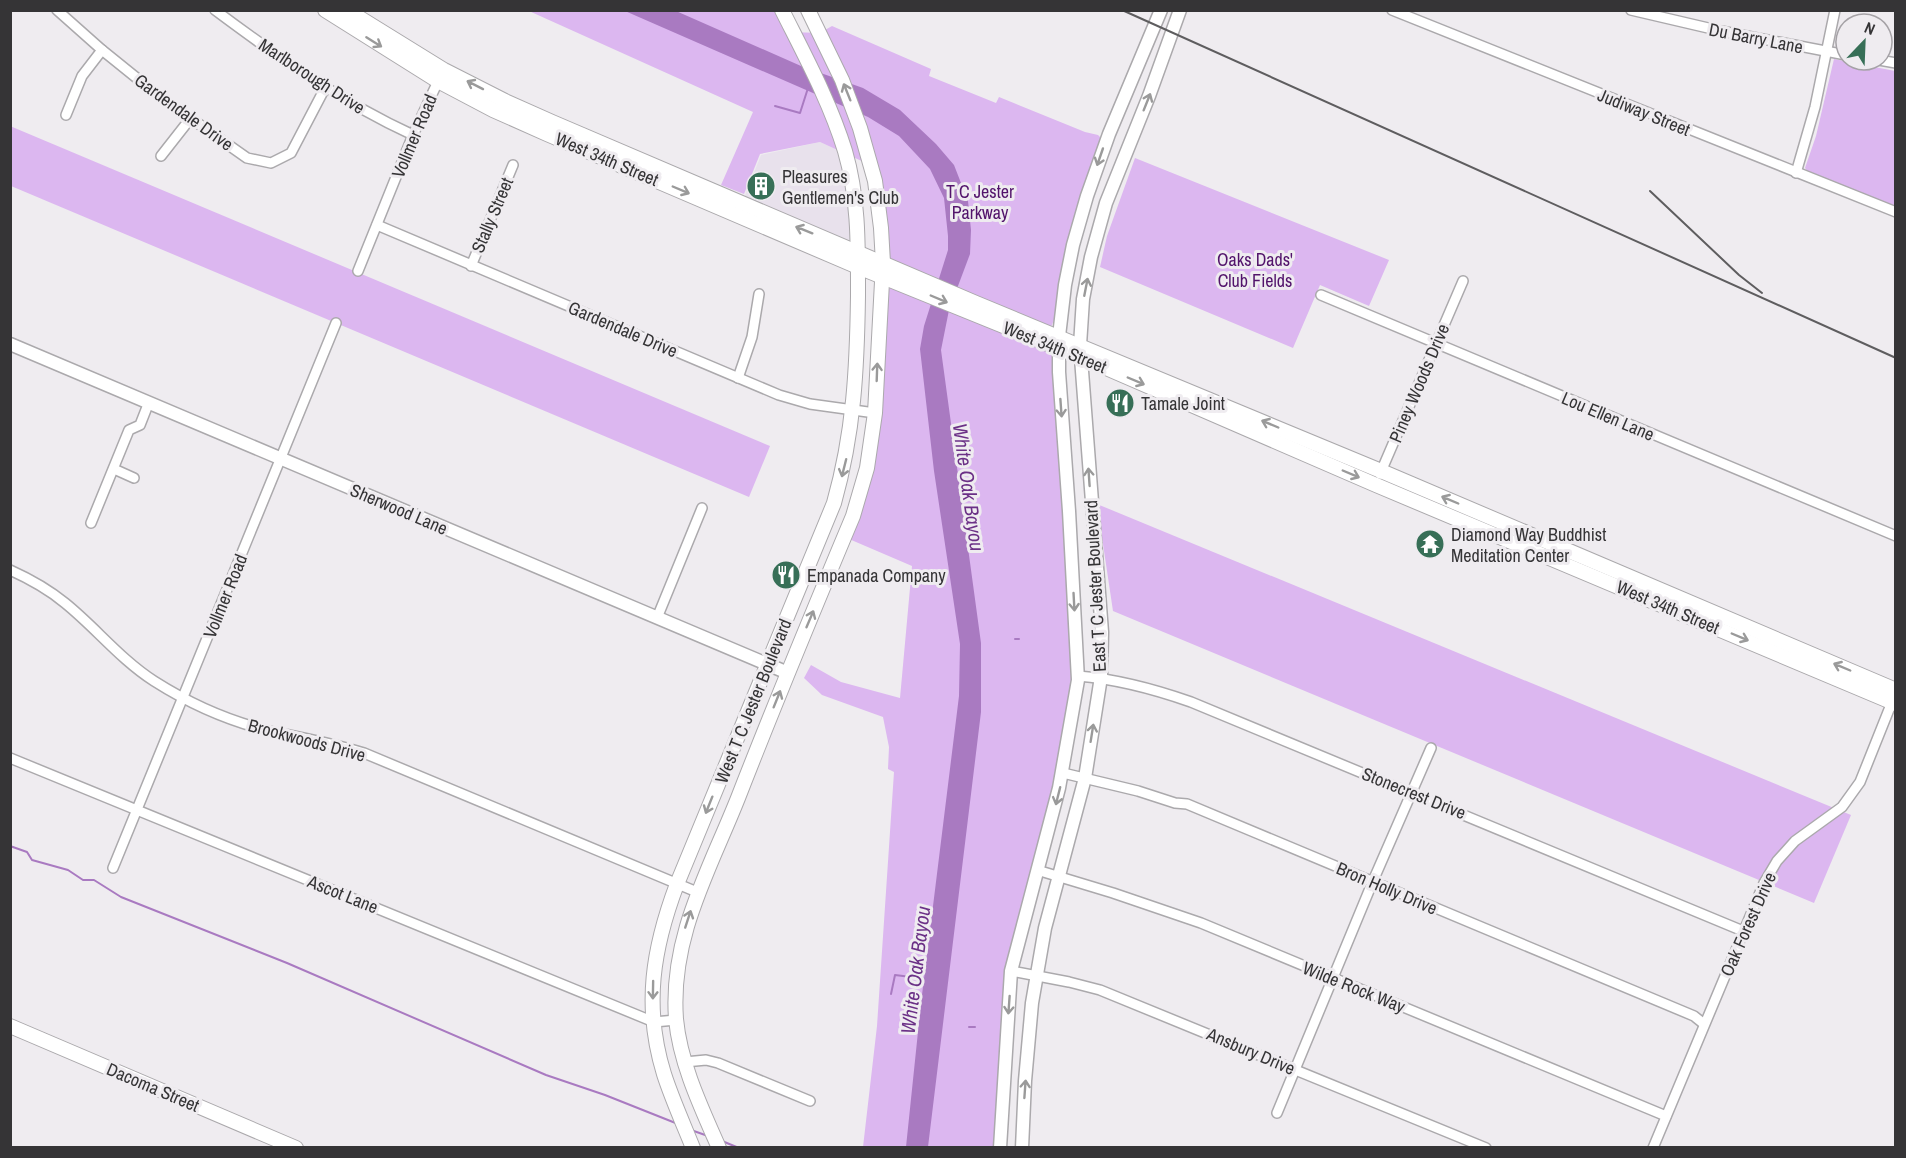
<svg xmlns="http://www.w3.org/2000/svg" width="1906" height="1158" font-family="'Archivo Narrow',sans-serif">
<style>
.built{fill:#e8e1ec}
.green{fill:#dcb7f0}
.water{fill:#a97ac1}
.lines{fill:none;stroke-linecap:round;stroke-linejoin:round}
.stream{stroke:#a97ac1;stroke-width:2}
.minor-casing{stroke:#aba9ac;stroke-width:12}
.tertiary-casing{stroke:#aba9ac;stroke-width:15}
.secondary-casing{stroke:#aba9ac;stroke-width:16}
.minor{stroke:#fff;stroke-width:9}
.tertiary{stroke:#fff;stroke-width:12}
.secondary{stroke:#fff;stroke-width:14}
.rail{stroke:#5e5d5f;stroke-width:2}
.oneway{stroke:#9a9a9a}
.labels{text-anchor:middle;dominant-baseline:central;stroke-width:6;stroke-linejoin:round;paint-order:stroke}
.street-label{font-size:18px;fill:#353436;stroke:#efecf0}
.poi-label{font-size:18px;fill:#353436;stroke:#efecf0;text-anchor:start}
.park-label{font-size:18px;fill:#52136b;stroke:#efecf0}
.water-label{font-size:20px;font-style:italic;fill:#6b3086;stroke:#efecf0}
</style>
<rect width="100%" height="100%" fill="#efecf0"/>
<polygon class="built" points="820,142 842,152 853,237 848,240 744,198 761,155"/>
<g class="green">
<path d="M529,11H775L785,32L824,33L825,30L832,26L931,69L929,76L996,103L999,97L1085,132L1098,135L1102,139L1056,317C1049,326 1047,347 1053,356L1075,664L1059,772L1026,896L996,1147H863L877,1026L894,772L888,769L889,747L883,717L822,695L804,678L811,665L841,682L900,698L912,566L849,539L861,507L888,289L893,287L892,261L888,255L877,168L820,142L760,154L744,194L721,185L753,112Z"/>
<polygon points="1834,59 1895,71 1895,207 1809,173 1805,168 1816,136"/>
<polygon points="10,126 770,446 749,497 11,186"/>
<polygon points="1135,158 1389,260 1369,306 1320,285 1293,348 1100,267 1107,236"/>
<polygon points="1097,504 1851,815 1814,903 1113,611"/>
</g>
<polygon class="water" points="625,11 676,11 801,66 863,88 900,110 936,144 954,165 968,201 971,230 970,254 949,310 941,350 981,643 981,712 928,1147 906,1147 921,1003 959,696 960,644 934,471 920,349 924,326 948,250 948,236 944,198 930,169 899,136 868,117"/>
<g class="lines">
<g class="stream">
<polyline points="775,106 800,113 808,88"/>
<polyline points="1015,639 1019,639"/>
<polyline points="10,846 27,852 32,860 68,870 83,880 94,880 121,897 287,963 546,1075 605,1095 678,1124"/>
<polyline points="891,994 895,975 927,979"/>
<polyline points="969,1027 975,1027"/>
<polyline points="691,1130 708,1136"/>
<polyline points="722,1141 739,1148"/>
</g>
<g class="minor-casing">
<g id="minor">
<polyline points="57,10 102,50 159,96 247,158 271,163 291,153 325,88"/>
<path d="M215,10C278,57 341,102 413,135"/>
<polyline points="1392,10 1896,212"/>
<polyline points="1631,10 1721,31 1846,55"/>
<polyline points="1879,60 1896,63"/>
<polyline points="66,115 82,76 102,50"/>
<polyline points="161,156 190,119"/>
<polyline points="1796,173 1815,107 1835,10"/>
<polyline points="377,225 779,395 810,404 875,413"/>
<polyline points="471,266 513,165"/>
<polyline points="358,271 413,135 440,77"/>
<polyline points="1321,295 1896,536"/>
<polyline points="738,378 752,337 759,294"/>
<polyline points="114,469 134,478"/>
<polyline points="1380,474 1463,281"/>
<polyline points="91,523 129,430 140,425 149,402"/>
<path d="M10,570C30,579 48,589 65,603C96,628 120,659 154,681C187,702 224,719 262,729C296,737 330,742 364,753L697,892"/>
<polyline points="657,618 702,508"/>
<path d="M1078,676C1117,679 1154,689 1191,702L1743,931"/>
<polyline points="10,758 654,1022 676,1020"/>
<polyline points="1063,773 1138,791 1175,803 1187,804 1694,1016 1704,1024"/>
<polyline points="113,868 336,323"/>
<polyline points="1037,870 1113,893 1201,923 1666,1116"/>
<polyline points="1011,971 1069,982 1100,990 1486,1148"/>
<polyline points="685,1062 706,1060 718,1063 810,1101"/>
<polyline points="1277,1113 1373,881 1431,748"/>
<polyline points="1653,1148 1764,883 1777,861 1795,841 1842,807 1860,782 1892,702"/>
</g>
</g>
<g class="tertiary-casing">
<g id="tertiary">
<polyline points="10,344 788,673"/>
<polyline points="1000,1148 1011,971 1059,788 1078,680 1069,511 1059,372 1059,336 1065,285 1073,245 1087,196 1109,134 1161,10"/>
<polyline points="1022,1148 1025,1081 1032,1003 1045,928 1085,778 1101,677 1102,632 1080,345 1083,299 1091,257 1106,203 1149,96 1180,10"/>
</g>
</g>
<g class="secondary-casing">
<g id="secondary">
<polyline points="325,10 438,81 493,110 547,134 858,267 1090,361 1376,485 1896,704"/>
<polyline points="347,10 444,70 505,101 552,122 976,303 1381,471 1896,690"/>
<polyline points="10,1026 296,1148"/>
<path d="M693,1148C683,1123 672,1099 664,1074C643,1006 653,948 677,884L834,503C854,432 857,368 858,296C858,247 859,199 845,151C830,102 805,56 782,10"/>
<path d="M719,1148C701,1107 680,1063 676,1019C670,937 709,871 738,798C775,703 814,609 853,516L867,468L875,413L883,263L881,228L875,181L860,128L842,80L808,10"/>
</g>
</g>
<use href="#minor" class="minor"/>
<use href="#tertiary" class="tertiary"/>
<use href="#secondary" class="secondary"/>
<g class="rail">
<polyline points="1122,10 1896,358"/>
<polyline points="1650,191 1739,275 1762,293"/>
</g>
</g>
<defs><path id="oneway-shaft" d="M-6 0H5M1.5-3L5.5 0L1.5 3" fill="none" stroke-width="1.6" stroke-linecap="round" stroke-linejoin="round" transform="scale(1.5)"/></defs>
<g class="oneway">
<use href="#oneway-shaft" transform="translate(374 42) rotate(32)"/>
<use href="#oneway-shaft" transform="translate(475 85) rotate(-153)"/>
<use href="#oneway-shaft" transform="translate(847 92) rotate(-112)"/>
<use href="#oneway-shaft" transform="translate(1147 102) rotate(-68)"/>
<use href="#oneway-shaft" transform="translate(1100 157) rotate(109)"/>
<use href="#oneway-shaft" transform="translate(681 190) rotate(23)"/>
<use href="#oneway-shaft" transform="translate(804 230) rotate(-158)"/>
<use href="#oneway-shaft" transform="translate(1086 287) rotate(-79)"/>
<use href="#oneway-shaft" transform="translate(939 299) rotate(23)"/>
<use href="#oneway-shaft" transform="translate(877 372) rotate(-88)"/>
<use href="#oneway-shaft" transform="translate(1136 381) rotate(23)"/>
<use href="#oneway-shaft" transform="translate(1061 408) rotate(86)"/>
<use href="#oneway-shaft" transform="translate(1270 424) rotate(-157)"/>
<use href="#oneway-shaft" transform="translate(844 468) rotate(104)"/>
<use href="#oneway-shaft" transform="translate(1351 474) rotate(23)"/>
<use href="#oneway-shaft" transform="translate(1089 477) rotate(-94)"/>
<use href="#oneway-shaft" transform="translate(1450 500) rotate(-157)"/>
<use href="#oneway-shaft" transform="translate(1074 602) rotate(87)"/>
<use href="#oneway-shaft" transform="translate(810 619) rotate(-67)"/>
<use href="#oneway-shaft" transform="translate(1740 637) rotate(23)"/>
<use href="#oneway-shaft" transform="translate(1842 667) rotate(-157)"/>
<use href="#oneway-shaft" transform="translate(777 699) rotate(-68)"/>
<use href="#oneway-shaft" transform="translate(1092 733) rotate(-81)"/>
<use href="#oneway-shaft" transform="translate(1058 796) rotate(104)"/>
<use href="#oneway-shaft" transform="translate(709 805) rotate(112)"/>
<use href="#oneway-shaft" transform="translate(688 919) rotate(-72)"/>
<use href="#oneway-shaft" transform="translate(653 990) rotate(91)"/>
<use href="#oneway-shaft" transform="translate(1009 1005) rotate(94)"/>
<use href="#oneway-shaft" transform="translate(1025 1089) rotate(-86)"/>
</g>
<defs>
<g id="building-disc" transform="scale(1.5)"><circle r="9.5" fill="#376f57" stroke="#efecf0"/><path d="M-4-6H4V6H1V3H-1V6H-4ZM-2.5-4.3h1.7v1.8h-1.7ZM.8-4.3h1.7v1.8H.8ZM-2.5-1h1.7V.8h-1.7ZM.8-1h1.7V.8H.8Z" fill="#fff"/></g>
<g id="restaurant-disc" transform="scale(1.5)"><circle r="9.5" fill="#376f57" stroke="#efecf0"/><path d="M-5-6h1v4h1v-4h1v4h1v-4h1v5L-1.5 .5V6h-2V.5L-5-1ZM5-6V6H3V1.5H1.5Q1.5-4 5-6Z" fill="#fff"/></g>
<g id="temple-disc" transform="scale(1.5)"><circle r="9.5" fill="#376f57" stroke="#efecf0"/><path d="M0-6L5-2H3V0L6.5 2.5H4V6H1.5V3h-3V6H-4V2.5H-6.5L-3 0V-2H-5Z" fill="#fff"/></g>
</defs>
<g fill-rule="evenodd">
<use href="#building-disc" x="761" y="186"/>
<use href="#restaurant-disc" x="1120" y="403"/>
<use href="#temple-disc" x="1430" y="544"/>
<use href="#restaurant-disc" x="786" y="575"/>
</g>
<g class="labels">
<g class="street-label">
<text transform="translate(1756 38) rotate(11)">Du Barry Lane</text>
<text transform="translate(312 76) rotate(33)">Marlborough Drive</text>
<text transform="translate(184 112) rotate(36)">Gardendale Drive</text>
<text transform="translate(1644 112) rotate(22)">Judiway Street</text>
<text transform="translate(414 136) rotate(-67)">Vollmer Road</text>
<text transform="translate(607 159) rotate(23)">West 34th Street</text>
<text transform="translate(492 215) rotate(-67)">Stally Street</text>
<text transform="translate(623 329) rotate(23)">Gardendale Drive</text>
<text transform="translate(1055 347) rotate(22)">West 34th Street</text>
<text transform="translate(1419 383) rotate(-67)">Piney Woods Drive</text>
<text transform="translate(1608 416) rotate(23)">Lou Ellen Lane</text>
<text transform="translate(399 509) rotate(23)">Sherwood Lane</text>
<text transform="translate(1095 586) rotate(-93)">East T C Jester Boulevard</text>
<text transform="translate(225 596) rotate(-68)">Vollmer Road</text>
<text transform="translate(1668 607) rotate(23)">West 34th Street</text>
<text transform="translate(753 701) rotate(-68)">West T C Jester Boulevard</text>
<text transform="translate(307 740) rotate(15)">Brookwoods Drive</text>
<text transform="translate(1414 793) rotate(22)">Stonecrest Drive</text>
<text transform="translate(1387 888) rotate(23)">Bron Holly Drive</text>
<text transform="translate(343 894) rotate(22)">Ascot Lane</text>
<text transform="translate(1748 924) rotate(-66)">Oak Forest Drive</text>
<text transform="translate(1354 987) rotate(22)">Wilde Rock Way</text>
<text transform="translate(1251 1051) rotate(23)">Ansbury Drive</text>
<text transform="translate(153 1087) rotate(23)">Dacoma Street</text>
</g>
<g class="poi-label">
<text x="782" y="176">Pleasures<tspan x="782" dy="21">Gentlemen's Club</tspan></text>
<text x="1141" y="403">Tamale Joint</text>
<text x="1451" y="534">Diamond Way Buddhist<tspan x="1451" dy="21">Meditation Center</tspan></text>
<text x="807" y="575">Empanada Company</text>
</g>
<g class="park-label">
<text x="980" y="191">T C Jester<tspan x="980" dy="21">Parkway</tspan></text>
<text x="1255" y="259">Oaks Dads'<tspan x="1255" dy="21">Club Fields</tspan></text>
</g>
<g class="water-label">
<text transform="translate(969 487) rotate(82)">White Oak Bayou</text>
<text transform="translate(915 970) rotate(-83)">White Oak Bayou</text>
</g>
</g>
<rect width="1906" height="1158" fill="none" stroke="#353436" stroke-width="24"/>
<g transform="translate(1864 42) rotate(23)"><circle r="28" fill="#efecf0" stroke="#a5a2a6" stroke-width="1.5"/>
<path d="M0-4.5L10 22L0 15L-10 22Z" fill="#376f57"/>
<text y="-9" font-size="16" font-weight="bold" text-anchor="middle" fill="#353436">N</text>
</g>
</svg>
